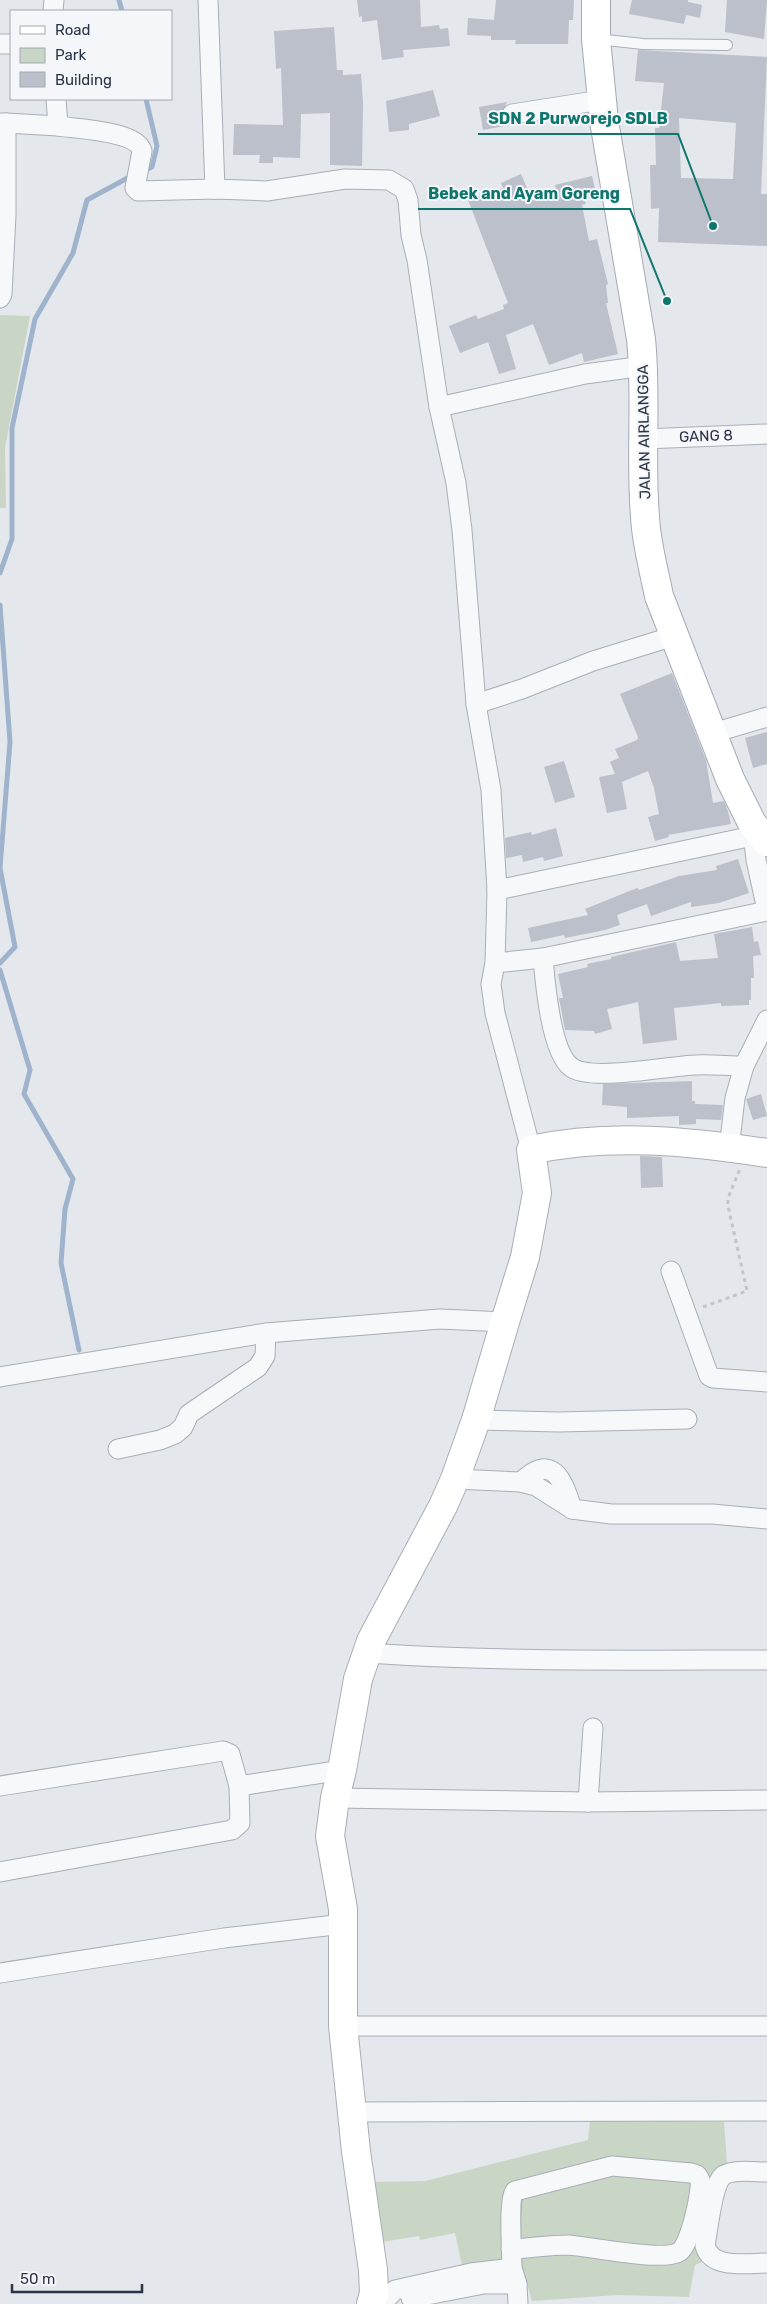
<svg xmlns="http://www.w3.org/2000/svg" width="767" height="2304" font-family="Rubik,sans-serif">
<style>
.green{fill:#c9d6c5}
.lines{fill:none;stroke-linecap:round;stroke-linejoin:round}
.stream{stroke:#9fb4cc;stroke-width:5}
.building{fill:#bbc0ca;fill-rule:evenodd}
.lane-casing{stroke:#a9aeb7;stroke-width:12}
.street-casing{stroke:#a9aeb7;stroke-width:21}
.secondary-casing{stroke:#a9aeb7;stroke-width:30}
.primary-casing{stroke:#a3abb8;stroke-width:30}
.path{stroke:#c2c5cb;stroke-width:3;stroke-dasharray:4 4;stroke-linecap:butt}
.lane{stroke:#f7f8fa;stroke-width:10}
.street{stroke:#f7f8fa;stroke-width:19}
.secondary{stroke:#fff;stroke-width:28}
.primary{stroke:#fff;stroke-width:28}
.labels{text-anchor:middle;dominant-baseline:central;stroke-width:4;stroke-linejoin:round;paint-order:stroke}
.street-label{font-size:15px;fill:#2b3445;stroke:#f4f6f9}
.leader{fill:none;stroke:#0f766e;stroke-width:2}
.callout-dot{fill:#0f766e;stroke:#f4f6f9;stroke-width:2}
.callout-label{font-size:16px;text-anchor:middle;font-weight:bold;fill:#0f766e;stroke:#f4f6f9;stroke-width:4;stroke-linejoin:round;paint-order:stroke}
</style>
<rect width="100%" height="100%" fill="#e4e7ec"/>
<g class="green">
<polygon points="0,315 30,316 5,448 6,508 0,508"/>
<polygon points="590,2120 724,2122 727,2164 704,2261 695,2265 689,2297 617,2295 532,2301 526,2280 499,2269 464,2275 455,2233 420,2240 419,2236 376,2243 369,2182 425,2181 588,2140"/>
</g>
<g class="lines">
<g class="stream">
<polyline points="119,0 122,11"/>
<polyline points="143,171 152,167 157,146 146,99"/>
<polyline points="0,573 12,539 12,428 35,319 73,253 87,200 133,175"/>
<polyline points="0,605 10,742 0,868 15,947 0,963"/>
<polyline points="0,970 30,1070 24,1094 73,1179 65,1209 61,1263 79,1350"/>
</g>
</g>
<g class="building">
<polygon points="357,0 420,0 421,27 439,25 440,29 448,28 450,46 403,50 404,57 382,60 377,20 362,22 362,16 359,17"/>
<polygon points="496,0 574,0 573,20 569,20 568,44 515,44 516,40 491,40 491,36 467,35 468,18 494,20"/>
<polygon points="632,0 688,0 688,2 702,5 700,18 686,15 684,24 629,14"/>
<polygon points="727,0 767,0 764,39 725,32"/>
<polygon points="334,27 337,70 343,70 343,75 361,74 363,103 362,166 330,165 330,113 301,114 300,158 273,157 273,163 259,163 260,155 233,155 234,124 283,125 281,68 276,69 274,31"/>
<path d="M638,50L767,57L761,194H767V246L658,242L659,208L651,209L650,165H656L655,128H659L664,83L635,81ZM679,118L736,123L733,179L681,178Z"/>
<polygon points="433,90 440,116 409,124 409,130 389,132 386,101"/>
<polygon points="507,102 501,115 504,121 510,125 483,130 479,107"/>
<polygon points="521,174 532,200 557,194 555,185 592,176 597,197 584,199 586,204 582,205 589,241 597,239 608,284 606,285 608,303 606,303 618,354 584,362 582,353 549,365 533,324 506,335 516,369 499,374 488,342 460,353 449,326 476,315 478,319 504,309 503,305 508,303 468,200 503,188 501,183"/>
<polygon points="672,673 706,760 713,803 724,801 728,811 731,824 668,835 669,837 655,841 648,817 659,814 654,788 648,771 622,782 627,809 607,813 599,777 615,774 610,762 619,758 615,749 637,740 638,737 620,694"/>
<polygon points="767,732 767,764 753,768 745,738"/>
<polygon points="564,761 575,797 555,803 544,767"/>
<polygon points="556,828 563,856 544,861 543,857 523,862 522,855 506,858 505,838 531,832 532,835"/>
<polygon points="738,859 749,893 719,903 691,907 691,902 651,916 647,904 617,915 620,925 605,930 565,938 564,935 531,942 528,928 588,915 585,909 637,888 639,890 679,876 717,870 716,866"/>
<polygon points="752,927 754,942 758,941 761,955 753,956 754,978 751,978 751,1000 749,1000 749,1005 721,1006 721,1003 674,1008 677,1040 643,1044 638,1002 607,1009 612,1029 595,1034 594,1031 565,1030 559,998 563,998 558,974 588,967 587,964 611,959 611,957 676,942 680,961 718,958 714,934"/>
<polygon points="692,1081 692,1101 695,1101 695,1104 723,1105 721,1120 696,1119 696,1124 679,1125 679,1116 627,1118 627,1107 602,1105 603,1084"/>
<polygon points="761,1094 767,1116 753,1120 746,1099"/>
<polygon points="640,1156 662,1157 663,1187 641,1188"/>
</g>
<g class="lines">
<g class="lane-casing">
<polyline id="lane" points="597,39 643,44 727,45"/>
</g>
<g class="street-casing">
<g id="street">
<polyline points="208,0 215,189"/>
<polyline points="53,11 54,0"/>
<polyline points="0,44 11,44"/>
<polyline points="512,114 601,100"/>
<polyline points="0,123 6,123 6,215 2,294 0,298"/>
<polyline points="6,123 58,126 56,99"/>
<path d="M58,126C77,129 137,131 142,151L135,188L138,191L215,189L267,191L345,179L389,180L404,189L408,200L411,235L417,260L439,407L456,483L462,530L476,704L491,790L497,890L495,963L491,984L495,1013L531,1150"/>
<polyline points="439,407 585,374 644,366"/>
<polyline points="644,439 767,434"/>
<polyline points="476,704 522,689 593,661 674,636"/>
<polyline points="713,733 767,717"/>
<polyline points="752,824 756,860 767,910"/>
<polyline points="497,890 753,836"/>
<path d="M543,958C545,982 551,1052 571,1067C590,1082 668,1066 695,1065C711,1064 728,1066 744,1066"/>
<polyline points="495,963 543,958 767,911"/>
<polyline points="729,1149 735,1098 744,1066 767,1020"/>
<polyline points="671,1271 709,1376 713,1378 767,1382"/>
<polyline points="0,1377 266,1333 440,1319 505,1322"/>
<polyline points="476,1420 558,1422 687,1419"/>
<polyline points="118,1449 160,1440 175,1434 183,1427 189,1414 258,1367 265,1356 266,1333"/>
<path d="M455,1479L521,1482C552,1452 563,1479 572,1509L611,1514H712L767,1519"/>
<polyline points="521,1482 536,1486 572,1509"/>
<path d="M367,1653C500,1662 634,1660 767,1660"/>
<polyline points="0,1786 223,1751 230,1754 239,1786"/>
<polyline points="335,1798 588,1802 767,1800"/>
<polyline points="588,1802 593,1728"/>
<polyline points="0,1872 232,1830 240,1823 239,1786 342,1770"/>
<polyline points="0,1973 224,1938 343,1924"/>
<polyline points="343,2026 767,2026"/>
<polyline points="352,2112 767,2111"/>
<path d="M767,2172C755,2172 735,2169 724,2175C712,2183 708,2231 705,2246C712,2270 748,2263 767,2263"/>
<path d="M511,2249C530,2248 550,2245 569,2245C592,2247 662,2262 679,2252C690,2246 702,2191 700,2180L697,2175L691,2173L612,2166L515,2191C508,2198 512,2255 512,2268"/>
<polyline points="411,2298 484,2284 517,2284"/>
<polyline points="373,2304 386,2299 395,2290 471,2273 512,2268 517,2284 518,2304"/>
</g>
</g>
<g class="secondary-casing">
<path id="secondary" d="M371,2304L374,2293L373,2270L356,2151L343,2026V1909L330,1836L335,1798L342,1770L358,1679L371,1641L443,1506L455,1479L476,1420L505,1322L525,1257L537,1193L531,1150C609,1133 688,1141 767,1153"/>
</g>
<g class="primary-casing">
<path id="primary" d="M596,0V39L604,121L641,339C647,398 640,458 645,516C646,543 654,570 659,596L730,779L752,823L767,842"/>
</g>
<polyline class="path" points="703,1307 747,1291 728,1206 728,1198 740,1169"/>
<use href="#lane" class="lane"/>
<use href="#street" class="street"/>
<use href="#secondary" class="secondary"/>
<use href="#primary" class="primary"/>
</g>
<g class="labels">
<g class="street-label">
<text transform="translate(644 432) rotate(-91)">JALAN AIRLANGGA</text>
<text transform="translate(706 436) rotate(-2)">GANG 8</text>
</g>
</g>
<path class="leader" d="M713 226L678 134H478M667 301L630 209H418"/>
<g class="callout-dot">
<circle cx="713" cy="226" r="5"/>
<circle cx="667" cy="301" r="5"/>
</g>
<g class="callout-label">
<text x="578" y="124">SDN 2 Purworejo SDLB</text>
<text x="524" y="199">Bebek and Ayam Goreng</text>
</g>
<rect x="10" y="10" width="162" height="90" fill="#f4f6f9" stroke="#a4a8b1"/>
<rect x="20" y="26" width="25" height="8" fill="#ffffff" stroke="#a4a8b1"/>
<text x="55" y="35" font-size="15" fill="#2b3445">Road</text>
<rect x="20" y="48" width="25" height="15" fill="#c9d6c5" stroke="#a4a8b1"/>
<text x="55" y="60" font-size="15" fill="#2b3445">Park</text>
<rect x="20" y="72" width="25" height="15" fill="#bbc0ca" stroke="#a4a8b1"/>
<text x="55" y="85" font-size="15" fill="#2b3445">Building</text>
<path d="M12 2284v8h130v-8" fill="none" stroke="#2b3445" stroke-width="2.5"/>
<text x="20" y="2284" font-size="15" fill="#2b3445" stroke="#f4f6f9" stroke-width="4" paint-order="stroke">50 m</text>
</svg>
